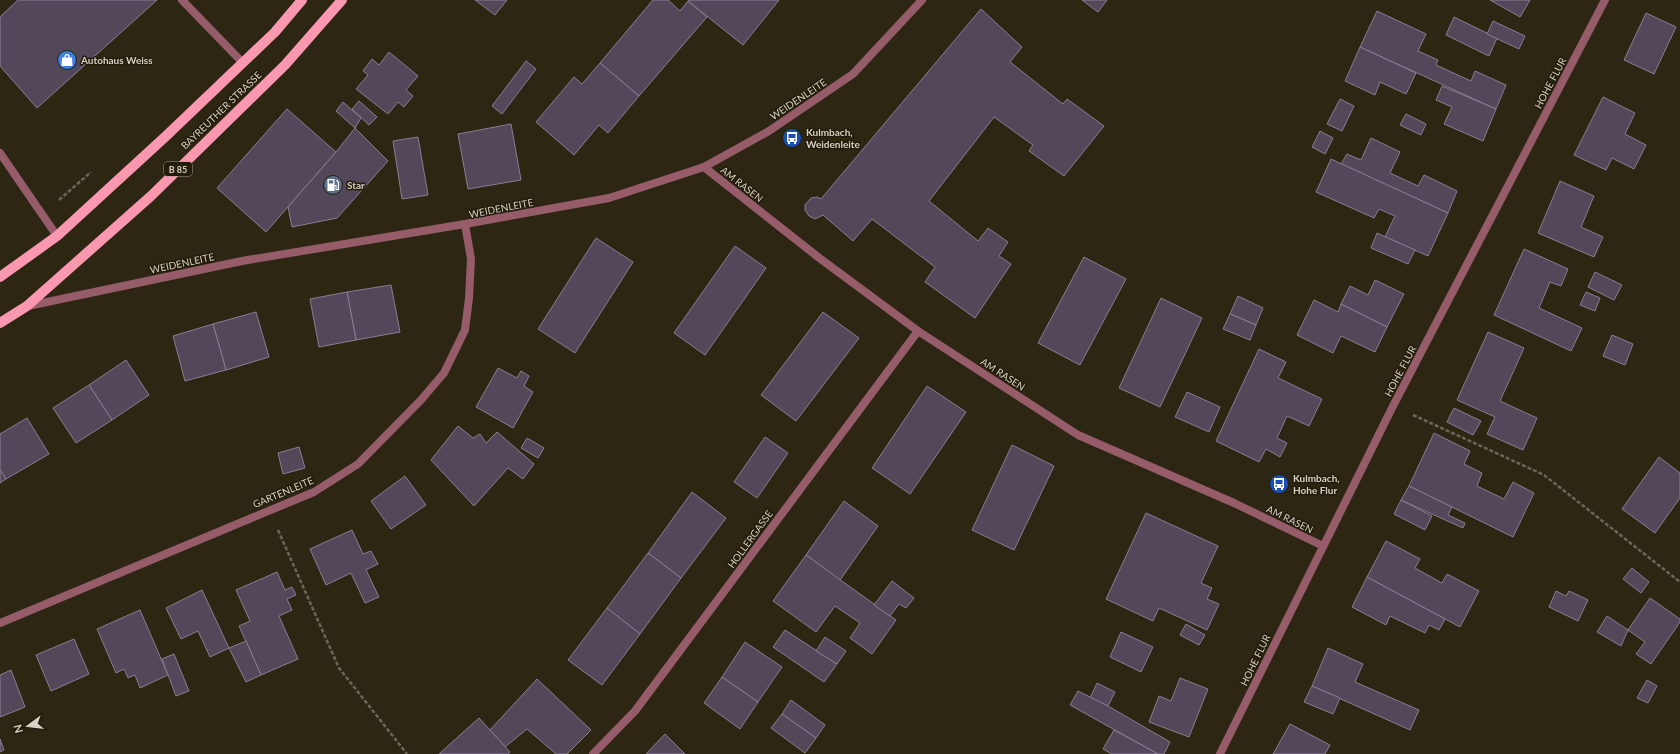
<svg xmlns="http://www.w3.org/2000/svg" width="1680" height="754" font-family="Lato,sans-serif">
<style>
.building{fill:#52485a;stroke:#8a7e93}
.lines{fill:none;stroke-linecap:round;stroke-linejoin:round}
.path{stroke:#6c6656;stroke-width:2.5;stroke-dasharray:4 2;stroke-linecap:butt}
.lane{stroke:#975c6a;stroke-width:8}
.street{stroke:#975c6a;stroke-width:8}
.primary{stroke:#fb98b0;stroke-width:10}
.labels{text-anchor:middle;dominant-baseline:central;stroke-width:3;stroke-linejoin:round;paint-order:stroke}
.shield{fill:#231c0a;stroke:#a09b8e;stroke-width:1}
.shield-label{font-size:9px;font-weight:bold;fill:#d6d1c6}
.poi-label{font-size:10px;font-weight:bold;fill:#d6d1c6;stroke:#231c0a;text-anchor:start}
.street-label{font-size:10px;fill:#d6d1c6;stroke:#231c0a}
</style>
<rect width="100%" height="100%" fill="#2d2613"/>
<g class="building">
<polygon points="18,0 157,0 37,108 0,66 0,17"/>
<polygon points="475,0 507,0 495,15"/>
<polygon points="653,0 668,0 680,11 688,1 707,17 639,96 600,63"/>
<polygon points="690,0 779,0 743,45 688,1"/>
<polygon points="1082,0 1107,0 1098,12"/>
<polygon points="1490,0 1530,0 1520,17"/>
<polygon points="981,9 1022,47 1010,62 1063,104 1067,99 1104,126 1064,176 1029,151 1033,145 994,117 929,201 978,241 988,228 1008,242 999,256 1011,264 975,318 925,282 935,267 872,219 853,241 823,215 815,219 809,216 805,210 805,205 811,198 817,197 821,199"/>
<polygon points="1377,11 1426,34 1418,51 1438,60 1436,65 1471,81 1475,71 1506,85 1496,109 1360,47"/>
<polygon points="1646,13 1676,27 1654,74 1624,60"/>
<polygon points="1454,17 1497,38 1489,56 1446,35"/>
<polygon points="1493,21 1525,36 1519,49 1487,34"/>
<polygon points="1360,47 1416,73 1406,94 1380,82 1375,95 1345,81"/>
<polygon points="389,52 418,76 406,90 413,96 404,107 398,102 388,114 356,89 368,75 363,71 372,59 379,65"/>
<polygon points="526,61 536,69 502,114 492,106"/>
<polygon points="600,63 639,96 608,133 599,125 574,155 536,122 574,77 582,84"/>
<polygon points="1442,86 1496,109 1483,141 1444,124 1452,107 1436,100"/>
<polygon points="1603,97 1635,113 1625,134 1646,145 1634,169 1612,158 1606,170 1574,155"/>
<polygon points="1340,99 1354,106 1342,131 1327,124"/>
<polygon points="359,101 377,117 369,125 352,109"/>
<polygon points="343,102 361,118 355,128 336,111"/>
<polygon points="287,109 336,152 266,232 217,188"/>
<polygon points="1406,114 1426,124 1421,135 1400,125"/>
<polygon points="511,124 521,180 468,189 458,134"/>
<polygon points="355,128 388,161 337,218 292,227 288,207 336,152"/>
<polygon points="1320,131 1333,138 1325,154 1312,147"/>
<polygon points="418,137 428,195 402,199 393,141"/>
<polygon points="1371,138 1400,152 1390,173 1418,186 1424,175 1457,191 1448,213 1341,164 1347,154 1361,160"/>
<polygon points="1331,159 1448,213 1428,256 1385,237 1395,216 1379,209 1374,218 1316,192"/>
<polygon points="1560,181 1594,196 1581,227 1603,237 1594,257 1538,233"/>
<polygon points="1377,233 1415,250 1408,264 1371,248"/>
<polygon points="596,238 633,262 575,353 538,329"/>
<polygon points="735,246 766,268 705,355 674,333"/>
<polygon points="1524,249 1568,269 1561,286 1550,282 1539,308 1582,328 1571,351 1494,315"/>
<polygon points="1084,257 1126,279 1080,365 1038,343"/>
<polygon points="1595,272 1622,285 1614,300 1588,287"/>
<polygon points="1375,280 1404,294 1387,327 1341,304 1350,286 1368,295"/>
<polygon points="391,285 400,332 356,340 347,292"/>
<polygon points="347,292 356,340 319,347 310,299"/>
<polygon points="1586,292 1600,298 1595,311 1580,305"/>
<polygon points="1238,296 1263,308 1256,325 1230,314"/>
<polygon points="1161,298 1202,318 1160,407 1119,388"/>
<polygon points="1314,300 1338,312 1341,304 1387,327 1375,352 1341,336 1333,353 1297,335"/>
<polygon points="256,312 269,357 226,370 213,324"/>
<polygon points="823,312 859,338 796,421 761,395"/>
<polygon points="1230,314 1256,325 1250,340 1223,329"/>
<polygon points="213,324 226,370 185,381 173,336"/>
<polygon points="1488,332 1524,348 1500,401 1537,418 1523,450 1487,434 1495,417 1457,400"/>
<polygon points="1612,335 1633,344 1625,365 1603,356"/>
<polygon points="1259,349 1286,362 1278,378 1322,399 1309,426 1287,416 1277,438 1287,443 1280,457 1266,449 1259,462 1216,441"/>
<polygon points="126,360 149,395 112,420 89,385"/>
<polygon points="498,368 517,378 521,371 529,376 524,386 533,392 513,428 476,407"/>
<polygon points="89,385 112,420 76,443 53,408"/>
<polygon points="927,386 966,412 910,494 872,468"/>
<polygon points="1187,392 1220,407 1209,432 1175,417"/>
<polygon points="1454,408 1481,421 1473,435 1447,422"/>
<polygon points="27,418 49,454 6,479 0,470 0,434"/>
<polygon points="458,426 473,438 480,434 486,443 497,432 534,464 523,479 508,468 474,506 431,460"/>
<polygon points="1434,433 1470,451 1464,464 1482,473 1477,486 1504,499 1513,482 1534,493 1513,537 1409,486"/>
<polygon points="765,437 788,453 757,498 734,482"/>
<polygon points="527,438 544,448 538,458 521,448"/>
<polygon points="1012,445 1054,466 1014,550 972,530"/>
<polygon points="299,447 305,468 283,474 278,453"/>
<polygon points="1659,457 1680,473 1680,498 1655,533 1622,509"/>
<polygon points="0,470 6,479 0,483"/>
<polygon points="405,476 426,505 391,529 371,501"/>
<polygon points="1409,486 1452,507 1448,515 1465,523 1463,528 1401,500"/>
<polygon points="692,492 726,518 681,578 648,553"/>
<polygon points="1401,500 1432,516 1425,530 1394,514"/>
<polygon points="844,501 878,526 840,580 806,555"/>
<polygon points="1146,513 1218,546 1201,583 1212,588 1207,599 1219,604 1207,630 1159,608 1153,621 1106,599"/>
<polygon points="352,530 363,554 371,551 378,564 366,570 379,597 365,603 351,573 326,585 310,549"/>
<polygon points="1386,541 1420,559 1415,568 1442,583 1447,574 1479,591 1460,627 1367,577"/>
<polygon points="648,553 681,578 640,634 607,608"/>
<polygon points="806,555 896,620 872,654 850,638 860,623 835,606 816,632 773,601"/>
<polygon points="1632,568 1649,582 1641,593 1623,579"/>
<polygon points="277,572 285,590 292,587 296,595 287,599 292,610 279,616 298,659 261,675 239,626 250,621 236,590"/>
<polygon points="1367,577 1445,619 1439,630 1429,625 1425,633 1390,616 1386,625 1352,607"/>
<polygon points="892,581 914,598 906,608 899,604 890,616 874,605"/>
<polygon points="202,590 229,648 210,657 198,631 181,639 166,608"/>
<polygon points="1556,591 1566,596 1569,591 1588,600 1578,621 1549,607"/>
<polygon points="1650,598 1680,619 1680,622 1651,664 1636,654 1645,642 1628,630"/>
<polygon points="607,608 640,634 602,685 568,660"/>
<polygon points="140,610 168,675 140,688 135,675 128,678 124,669 116,673 97,629"/>
<polygon points="1607,616 1628,630 1621,646 1597,632"/>
<polygon points="1186,624 1205,635 1199,645 1180,635"/>
<polygon points="785,630 837,664 824,682 773,647"/>
<polygon points="1121,632 1153,647 1141,672 1110,657"/>
<polygon points="825,637 846,651 837,664 816,651"/>
<polygon points="74,639 89,674 51,691 36,655"/>
<polygon points="246,641 261,675 246,682 229,648"/>
<polygon points="745,642 782,667 758,702 722,677"/>
<polygon points="1328,648 1363,664 1355,682 1419,710 1410,730 1312,686"/>
<polygon points="174,654 189,691 176,696 162,659"/>
<polygon points="11,670 25,707 0,717 0,675"/>
<polygon points="722,677 758,702 740,729 704,703"/>
<polygon points="1180,678 1208,689 1189,737 1149,722 1159,696 1171,701"/>
<polygon points="537,679 591,730 567,754 556,754 527,729 505,747 490,730"/>
<polygon points="1647,680 1657,686 1648,703 1637,698"/>
<polygon points="1097,683 1115,692 1108,706 1090,698"/>
<polygon points="1312,686 1340,698 1333,714 1304,702"/>
<polygon points="1078,691 1108,706 1170,742 1164,754 1158,754 1070,705"/>
<polygon points="791,700 825,725 816,738 782,714"/>
<polygon points="782,714 816,738 805,753 771,728"/>
<polygon points="479,718 510,752 508,754 439,754"/>
<polygon points="1290,724 1330,745 1325,754 1273,754"/>
<polygon points="1114,730 1158,754 1112,754 1103,749"/>
<polygon points="665,734 685,754 646,754"/>
<polygon points="0,739 4,750 0,752"/>
</g>
<g class="lines">
<g class="path">
<polyline points="59,200 91,172"/>
<polyline points="1413,415 1544,475 1680,582"/>
<polyline points="278,530 339,668 407,754"/>
</g>
<g class="lane">
<polyline points="182,0 243,63"/>
<polyline points="0,153 57,236"/>
</g>
<g class="street">
<polyline points="704,167 818,257 918,331 1078,435 1234,503 1323,546"/>
<polyline points="28,306 242,261 465,224 609,198 704,167 769,131 853,74 922,0"/>
<polyline points="0,623 314,492 358,464 421,400 444,373 465,330 469,298 471,259 465,224"/>
<polyline points="593,754 635,711 918,331"/>
<polyline points="1220,754 1393,406 1605,0"/>
</g>
<g class="primary">
<polyline points="0,277 57,236 165,137 275,32 302,0"/>
<polyline points="0,323 27,306 151,196 285,65 342,0"/>
</g>
</g>
<defs>
<g id="shop-disc" transform="scale(1)"><circle r="9.5" fill="#3f7fe0" stroke="#231c0a"/><path d="M-5-2.5h2.3a2.7 3.5 0 0 1 5.4 0H5L5.5 6h-11ZM-1.5-2.5h3a1.5 2.3 0 0 0-3 0Z" fill="#fff"/></g>
<g id="bus-disc" transform="scale(1)"><circle r="9.5" fill="#1a4fb4" stroke="#231c0a"/><path d="M-5-6H5V4H4V6H2V4H-2V6H-4V4H-5ZM-3.5-4V0h7V-4ZM-3.5 1.2v1.5H-2V1.2ZM2 1.2v1.5H3.5V1.2Z" fill="#fff"/></g>
<g id="fuel-disc" transform="scale(1)"><circle r="9.5" fill="#5c6f8a" stroke="#231c0a"/><path d="M-5.5-6h7V0h2V4h1.3V-2.5L3-4.5l.8-.8L6-3V5H2.5V1h-1V6h-7ZM-4.2-4.7v3.2H.2V-4.7Z" fill="#fff"/></g>
</defs>
<g fill-rule="evenodd">
<use href="#shop-disc" x="67" y="60"/>
<use href="#bus-disc" x="792" y="138"/>
<use href="#fuel-disc" x="333" y="185"/>
<use href="#bus-disc" x="1279" y="484"/>
</g>
<g class="labels">
<rect class="shield" x="164" y="162" width="28" height="14" rx="3"/>
<g class="shield-label">
<text x="178" y="169">B 85</text>
</g>
<g class="poi-label">
<text x="81" y="60">Autohaus Weiss</text>
<text x="806" y="132">Kulmbach,<tspan x="806" dy="12">Weidenleite</tspan></text>
<text x="347" y="185">Star</text>
<text x="1293" y="478">Kulmbach,<tspan x="1293" dy="12">Hohe Flur</tspan></text>
</g>
<g class="street-label">
<text transform="translate(1550 83) rotate(-62)">HOHE FLUR</text>
<text transform="translate(798 99) rotate(-34)">WEIDENLEITE</text>
<text transform="translate(221 110) rotate(-44)">BAYREUTHER STRASSE</text>
<text transform="translate(742 184) rotate(38)">AM RASEN</text>
<text transform="translate(501 208) rotate(-11)">WEIDENLEITE</text>
<text transform="translate(182 263) rotate(-12)">WEIDENLEITE</text>
<text transform="translate(1400 371) rotate(-62)">HOHE FLUR</text>
<text transform="translate(1003 374) rotate(33)">AM RASEN</text>
<text transform="translate(283 492) rotate(-23)">GARTENLEITE</text>
<text transform="translate(1290 519) rotate(26)">AM RASEN</text>
<text transform="translate(750 539) rotate(-54)">HOLLERGASSE</text>
<text transform="translate(1255 660) rotate(-64)">HOHE FLUR</text>
</g>
</g>
<g transform="translate(28 726) rotate(255)" stroke="#231c0a" stroke-width="3" paint-order="stroke">
<path d="M0-3L7 15L0 10L-7 15Z" fill="#d6d1c6"/>
<text y="-6" font-size="11" font-weight="bold" text-anchor="middle" fill="#d6d1c6">N</text>
</g>
</svg>
